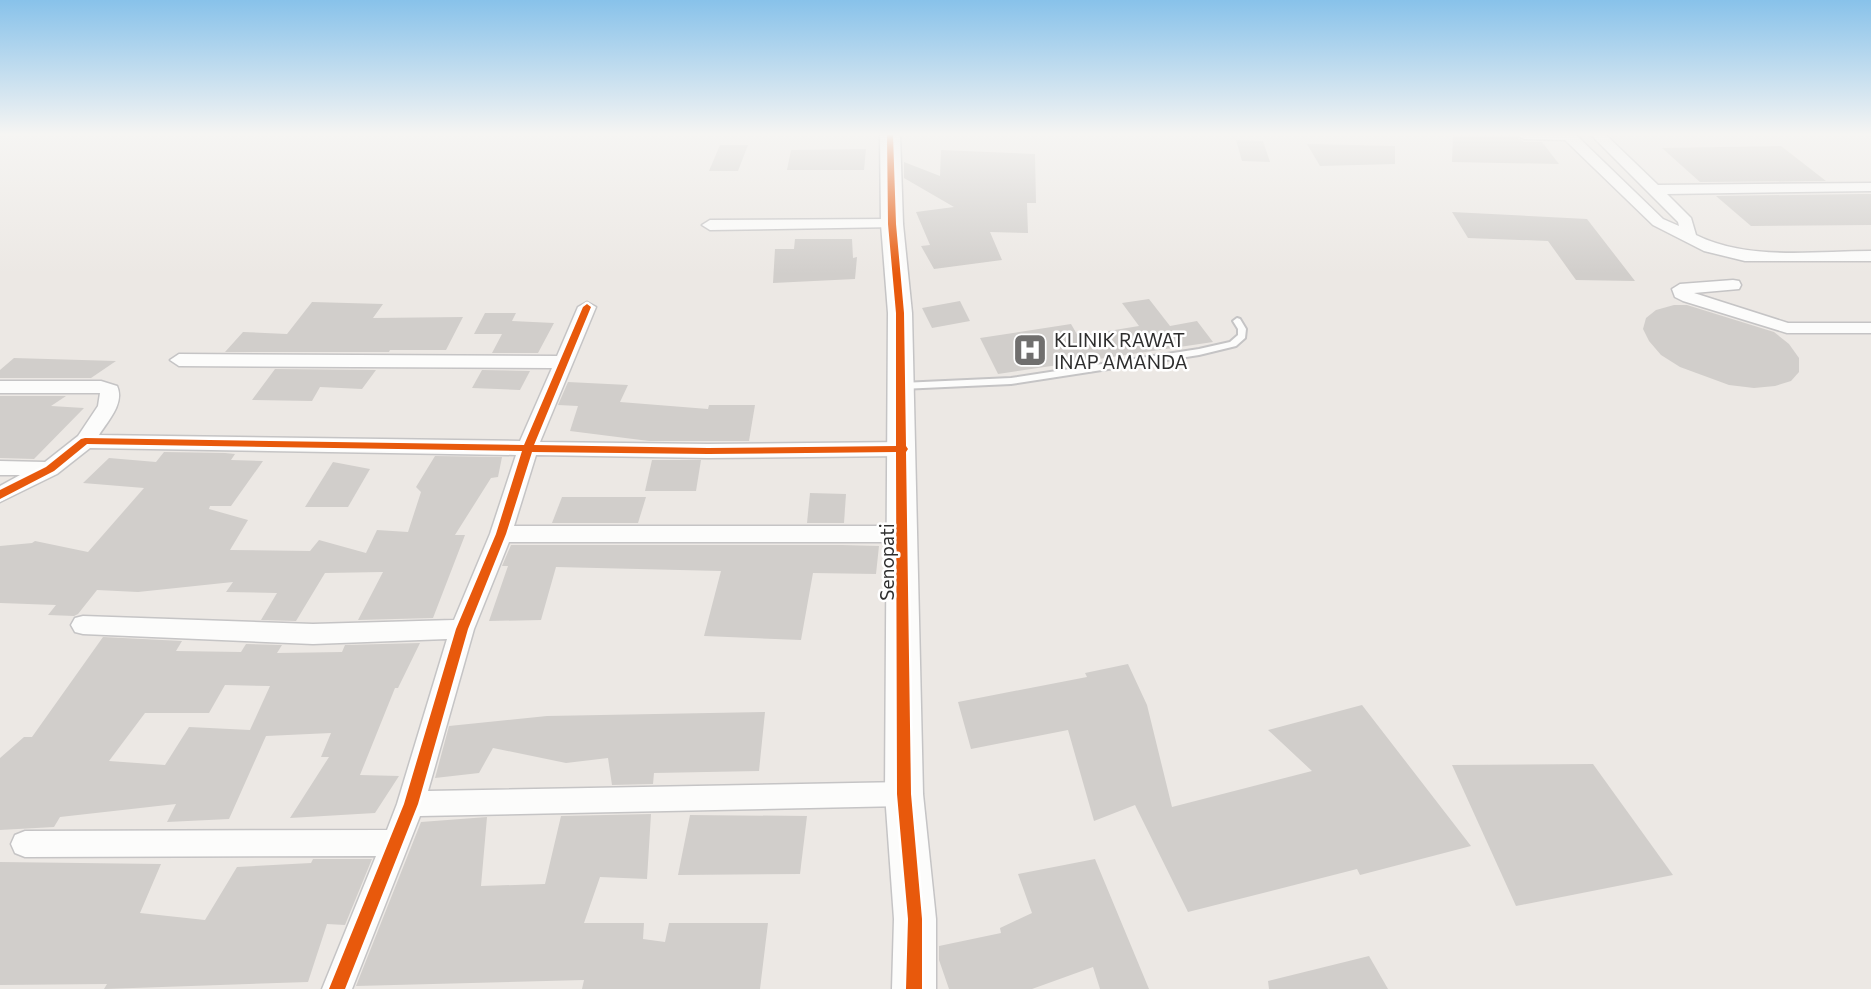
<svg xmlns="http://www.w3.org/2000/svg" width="1871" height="989" font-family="Commissioner,sans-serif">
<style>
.building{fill:#d1cecb;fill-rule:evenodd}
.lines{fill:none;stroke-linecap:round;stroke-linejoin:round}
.lane-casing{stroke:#c5c4c5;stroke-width:4}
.street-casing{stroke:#c5c4c5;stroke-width:3}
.secondary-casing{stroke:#c5c4c5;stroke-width:3}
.lane{fill:#fcfcfb;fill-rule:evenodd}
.street{fill:#fcfcfb;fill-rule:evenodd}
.secondary{fill:#fcfcfb;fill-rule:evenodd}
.cycleway-casing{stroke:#fff;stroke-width:5}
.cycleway{fill:#e8590c;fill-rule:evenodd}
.labels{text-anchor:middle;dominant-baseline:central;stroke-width:5;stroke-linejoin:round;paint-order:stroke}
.poi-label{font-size:19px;fill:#2e2e2e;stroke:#fff;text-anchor:start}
.street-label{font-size:19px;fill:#2e2e2e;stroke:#fff}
</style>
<rect width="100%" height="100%" fill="#ece8e4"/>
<g class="building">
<polygon points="1453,135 1514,135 1524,142 1542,142 1559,164 1452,162"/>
<polygon points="1236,140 1263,141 1270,162 1242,161"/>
<polygon points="1307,144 1395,146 1395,164 1320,166"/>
<polygon points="720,145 748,145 738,171 709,171"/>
<polygon points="1781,146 1826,181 1700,182 1662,148"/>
<polygon points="866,149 864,170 787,170 791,150"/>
<polygon points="941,150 1035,154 1036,203 1027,203 1028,233 990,232 1002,260 934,269 921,246 930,245 916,212 954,207 904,178 904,162 940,176"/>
<polygon points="1862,194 1871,194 1871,225 1751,226 1716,196"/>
<polygon points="1452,212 1587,219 1635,281 1576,280 1548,241 1468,238"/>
<polygon points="795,239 852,239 853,258 857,257 855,279 773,283 775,249 794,249"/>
<polygon points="1149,299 1170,326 1197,321 1213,342 998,374 980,338 1071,324 1078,336 1139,326 1122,303"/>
<polygon points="960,301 970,321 932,328 922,308"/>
<polygon points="312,302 383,304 373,318 463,317 446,350 390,350 389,352 225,352 243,332 287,334"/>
<polygon points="1674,305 1687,305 1774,332 1789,344 1799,358 1799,372 1791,381 1775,386 1754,388 1729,385 1680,367 1661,355 1649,341 1643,329 1646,318 1656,310"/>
<polygon points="485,313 516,313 512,321 554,323 538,353 492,353 502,334 474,334"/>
<polygon points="14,358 116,361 91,378 0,378 0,370"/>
<polygon points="275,369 376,370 362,389 320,387 312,401 252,400"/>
<polygon points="482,370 530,371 520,390 472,388"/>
<polygon points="568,382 628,385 620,402 708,409 709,405 755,405 749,441 649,441 570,431 578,406 558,405"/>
<polygon points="0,396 66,396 51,406 84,408 34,459 0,458"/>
<polygon points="164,452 225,453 235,454 231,460 263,461 231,506 210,506 209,509 248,520 230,550 310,551 319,540 366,553 377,530 408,532 421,492 416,487 435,456 502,457 498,477 491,478 455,535 465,535 433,618 358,620 383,572 325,573 296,621 261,620 277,593 226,592 233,582 138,592 97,590 78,614 74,616 48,615 56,605 0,603 0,546 32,543 35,541 88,552 144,488 83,483 109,458 156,462"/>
<polygon points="652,460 701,460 696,491 645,491"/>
<polygon points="333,462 370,469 348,507 305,507"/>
<polygon points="810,493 846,494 844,523 807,523"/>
<polygon points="562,497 646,497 638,523 552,523"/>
<polygon points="511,545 842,545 879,546 876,574 813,573 801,640 704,636 721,571 556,567 541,620 489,621 508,566 502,566"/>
<path d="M103,637L182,641L176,651L241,652L246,644L282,645L277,653L342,652L345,645L420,643L398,688H395L360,775L399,776L375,813L290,818L329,757H321L331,733L266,736L229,819L167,822L176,804L60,817L54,827L0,830V758L24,737H32ZM225,685L270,686L250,730L189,727L165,765L109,761L145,713H209Z"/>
<polygon points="1128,664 1147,705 1172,807 1312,771 1268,730 1362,705 1471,846 1360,875 1357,869 1188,912 1135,805 1094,821 1068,730 971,749 958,702 1087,677 1085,673"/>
<polygon points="765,712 759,771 654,773 653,784 612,785 608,758 566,763 493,748 479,773 435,778 449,726 547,716"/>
<polygon points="1593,764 1673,875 1516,906 1452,765"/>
<polygon points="651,814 647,879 600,877 584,923 644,923 643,939 665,942 669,923 768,923 760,989 582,989 584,980 356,986 421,822 487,817 481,886 545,884 561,816"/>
<polygon points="690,815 807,816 800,874 678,875"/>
<polygon points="313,859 372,859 345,925 327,924 308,982 104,989 107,984 0,985 0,862 161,864 140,913 205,920 237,867 311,863"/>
<polygon points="1095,859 1149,989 1100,989 1093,967 1032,989 949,989 939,960 939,946 1001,933 1000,928 1032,913 1018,874"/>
<polygon points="1369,956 1388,989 1269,989 1268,981"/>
</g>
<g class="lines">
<g class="lane-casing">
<polygon id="lane" points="1237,318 1240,319 1246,329 1245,338 1236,346 1199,355 1011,384 901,389 896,386 901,383 1011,378 1199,349 1230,342 1238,335 1238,329 1233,321"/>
</g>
<g class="street-casing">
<g id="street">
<path d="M1517,135H1576L1663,219L1679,226L1678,222L1591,135H1606L1658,185L1871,183V191L1667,194L1691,218L1696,235C1749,261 1813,251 1871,251V261H1745L1704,251L1653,225L1565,140L1524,139Z"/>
<polygon points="892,219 900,224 897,227 710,230 702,225 710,220"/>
<polygon points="1733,280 1739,281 1741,285 1739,289 1694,293 1788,323 1871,323 1871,333 1787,333 1683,301 1675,297 1672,289 1680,284"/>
<path d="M587,302L596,307L540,442L708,444L903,442L910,444L913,449L910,454L903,456L708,458L536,455L514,526H903L911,528L914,534L911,540L903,542H509L474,629L428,791L904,782L914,785L918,794L914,803L904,806L420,816L352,989H322L376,856L25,857L15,853L11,844L15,835L25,831L387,830L397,804L447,639L313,644L83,634L75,632L71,625L75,618L83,616L313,624L454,620L490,534L516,455L90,448L57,474L0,502V486L20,475H0V461L45,462L78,436L98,406L100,393H0V381H101L117,386C125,403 108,421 99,435L520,441L552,368L179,366L170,360L179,354L557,356L578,307Z"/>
</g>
</g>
<g class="secondary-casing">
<polygon id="secondary" points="880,135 900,135 903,224 912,313 923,794 936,919 936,989 892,989 894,919 885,794 888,313 881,224"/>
</g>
<use href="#lane" class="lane"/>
<use href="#street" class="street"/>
<use href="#secondary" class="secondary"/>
<g class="cycleway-casing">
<polygon id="cycleway" points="887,135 893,135 896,224 904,313 906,446 908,449 906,452 911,794 922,919 922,989 906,989 908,919 897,794 896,452 708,454 532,452 506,534 468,629 418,804 345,989 329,989 404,804 456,629 496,534 522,451 87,444 54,471 0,499 0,490 46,467 81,439 85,438 524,445 583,307 587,304 591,307 534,445 708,448 896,446 896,313 888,224"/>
</g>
<use href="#cycleway" class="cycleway"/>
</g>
<linearGradient id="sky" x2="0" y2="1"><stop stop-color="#88c2ea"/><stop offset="0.49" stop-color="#f6f5f3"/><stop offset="1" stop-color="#f6f5f3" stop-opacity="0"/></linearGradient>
<rect width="1871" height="274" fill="url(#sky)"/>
<defs>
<g id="hospital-square" transform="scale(1.75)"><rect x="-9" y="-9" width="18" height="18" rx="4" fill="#706f6e" stroke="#fff"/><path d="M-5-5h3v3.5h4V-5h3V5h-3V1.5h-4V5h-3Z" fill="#fff"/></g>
</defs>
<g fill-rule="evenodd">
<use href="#hospital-square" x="1030" y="350"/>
</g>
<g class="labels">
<g class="poi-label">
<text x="1054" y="339">KLINIK RAWAT<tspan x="1054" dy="22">INAP AMANDA</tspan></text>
</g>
<g class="street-label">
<text transform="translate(886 562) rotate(-90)">Senopati</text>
</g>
</g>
</svg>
